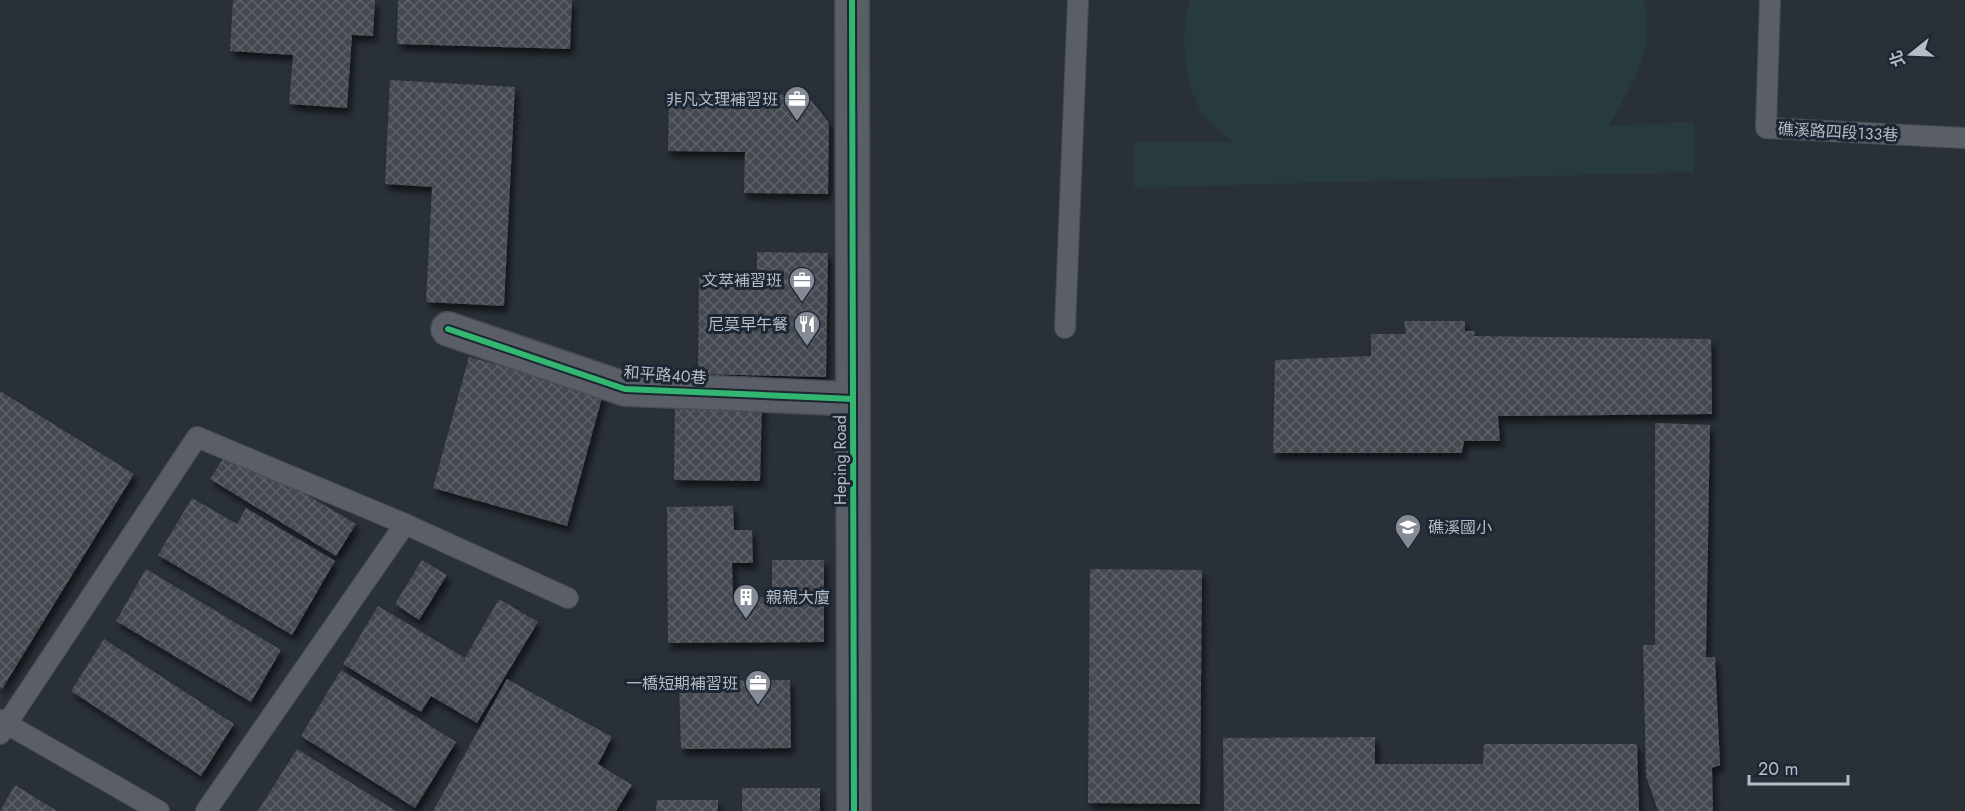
<svg xmlns="http://www.w3.org/2000/svg" width="1965" height="811" font-family="Jost,'Noto Sans TC',sans-serif">
<style>
.grass{fill:#273a3e}
.building{fill:url(#building-cross-hatch);filter:url(#shadow)}
.lines{fill:none;stroke-linecap:round;stroke-linejoin:round}
.lane-casing{stroke:#484c53;stroke-width:22}
.street-casing{stroke:#484c53;stroke-width:36}
.lane{stroke:#5a5e66;stroke-width:20}
.street{stroke:#5a5e66;stroke-width:33}
.cycleway-casing{stroke:#1d2633;stroke-width:10}
.cycleway{stroke:#33b770;stroke-width:6}
.labels{text-anchor:middle;dominant-baseline:central;stroke-width:6;stroke-linejoin:round;paint-order:stroke}
.poi-label{font-size:16px;fill:#b4bcc9;stroke:#1d2633;text-anchor:end}
.street-label{font-size:16px;fill:#b4bcc9;stroke:#1d2633}
</style>
<defs>
<pattern id="building-cross-hatch" width="8" height="8" patternUnits="userSpaceOnUse" patternTransform="scale(1.5)"><rect width="8" height="8" fill="#444950"/><path d="M0 0l8 8M0 8l8-8" fill="none" stroke="#5d6168"/></pattern>
<filter id="shadow"><feDropShadow dx="3.5" dy="6" stdDeviation="3" flood-color="#0009"/></filter>
</defs>
<rect width="100%" height="100%" fill="#2a3038"/>
<path class="grass" d="M1190,0H1644C1657,49 1631,85 1609,126L1694,122V172L1134,188V142H1232C1224,134 1212,126 1205,117C1184,89 1179,32 1190,0Z"/>
<g class="building">
<polygon points="233,0 375,0 373,36 352,35 347,108 289,104 293,55 230,51"/>
<polygon points="398,0 572,0 570,49 397,44"/>
<polygon points="390,80 515,87 504,306 426,302 432,187 385,184"/>
<polygon points="669,92 807,95 829,123 828,194 744,193 745,152 668,151"/>
<polygon points="757,252 828,253 826,377 698,374 699,276 757,278"/>
<polygon points="1404,321 1465,321 1465,331 1475,331 1474,336 1711,339 1712,414 1498,416 1500,441 1464,441 1462,453 1273,453 1275,360 1371,356 1371,334 1406,334"/>
<polygon points="469,357 603,394 567,526 433,488"/>
<polygon points="0,391 134,474 2,689 0,688"/>
<polygon points="675,402 762,403 760,481 674,480"/>
<polygon points="1655,423 1710,425 1706,657 1715,657 1720,765 1712,768 1713,811 1658,811 1646,776 1643,645 1655,645"/>
<polygon points="227,453 275,476 356,524 336,556 210,479"/>
<polygon points="192,498 237,524 246,508 335,561 292,635 158,555"/>
<polygon points="733,506 734,530 752,530 753,563 732,563 733,598 772,597 772,560 824,560 824,642 668,643 667,507"/>
<polygon points="422,560 447,575 419,620 395,604"/>
<polygon points="146,569 281,650 251,702 116,621"/>
<polygon points="1090,569 1202,570 1200,804 1088,803"/>
<polygon points="499,599 538,622 477,723 431,696 421,712 343,664 378,606 465,658"/>
<polygon points="104,639 234,724 201,776 71,691"/>
<polygon points="341,670 456,742 415,808 301,736"/>
<polygon points="507,679 612,737 598,764 632,785 616,811 433,811"/>
<polygon points="790,680 791,748 681,749 679,681"/>
<polygon points="1375,737 1375,764 1483,764 1484,744 1637,744 1639,811 1224,811 1223,738"/>
<polygon points="297,749 396,811 258,811"/>
<polygon points="15,785 57,811 0,811"/>
<rect x="742" y="788" width="78" height="23"/>
<polygon points="657,800 718,800 718,811 656,811"/>
</g>
<g class="lines">
<g class="lane-casing">
<g id="lane">
<polyline points="1770,0 1766,128 1965,138"/>
<polyline points="1065,328 1078,0"/>
<polyline points="0,720 159,811"/>
<polyline points="0,734 197,437 405,524 568,598"/>
<polyline points="206,811 405,524"/>
</g>
</g>
<g class="street-casing">
<g id="street">
<polyline points="852,0 854,811"/>
<polyline points="448,329 625,389 853,399"/>
</g>
</g>
<use href="#lane" class="lane"/>
<use href="#street" class="street"/>
<g class="cycleway-casing">
<g id="cycleway">
<polyline points="852,0 854,811"/>
<polyline points="448,329 625,389 853,399"/>
</g>
</g>
<use href="#cycleway" class="cycleway"/>
</g>
<defs>
<g id="office-pin" transform="scale(1.35)"><path d="M0 17L-7.5 6A9.5 9.5 0 1 1 7.5 6Z" fill="#848b96" stroke="#1d2633"/><path d="M-6-3h4V-5.5h4V-3h4V5H-6ZM-1-4.5V-3h2v-1.5ZM-6 0V1H6V0Z" fill="#fff"/></g>
<g id="restaurant-pin" transform="scale(1.35)"><path d="M0 17L-7.5 6A9.5 9.5 0 1 1 7.5 6Z" fill="#848b96" stroke="#1d2633"/><path d="M-5-6h1v4h1v-4h1v4h1v-4h1v5L-1.5 .5V6h-2V.5L-5-1ZM5-6V6H3V1.5H1.5Q1.5-4 5-6Z" fill="#fff"/></g>
<g id="school-pin" transform="scale(1.35)"><path d="M0 17L-7.5 6A9.5 9.5 0 1 1 7.5 6Z" fill="#848b96" stroke="#1d2633"/><path d="M0-5L7-2L0 1L-7-2ZM-4 1L0 2.5L4 1V4Q0 6-4 4Z" fill="#fff"/></g>
<g id="building-pin" transform="scale(1.35)"><path d="M0 17L-7.5 6A9.5 9.5 0 1 1 7.5 6Z" fill="#848b96" stroke="#1d2633"/><path d="M-4-6H4V6H1V3H-1V6H-4ZM-2.5-4.3h1.7v1.8h-1.7ZM.8-4.3h1.7v1.8H.8ZM-2.5-1h1.7V.8h-1.7ZM.8-1h1.7V.8H.8Z" fill="#fff"/></g>
</defs>
<g fill-rule="evenodd">
<use href="#office-pin" x="797" y="99"/>
<use href="#office-pin" x="802" y="280"/>
<use href="#restaurant-pin" x="807" y="324"/>
<use href="#school-pin" x="1408" y="527"/>
<use href="#building-pin" x="746" y="597"/>
<use href="#office-pin" x="758" y="683"/>
</g>
<g class="labels">
<g class="poi-label">
<text x="778" y="99">非凡文理補習班</text>
<text x="782" y="280">文萃補習班</text>
<text x="788" y="324">尼莫早午餐</text>
<text x="1428" y="527" text-anchor="start">礁溪國小</text>
<text x="766" y="597" text-anchor="start">親親大廈</text>
<text x="738" y="683">一橋短期補習班</text>
</g>
<g class="street-label">
<text transform="translate(1838 132) rotate(3)">礁溪路四段133巷</text>
<text transform="translate(665 375) rotate(4)">和平路40巷</text>
<text transform="translate(840 460) rotate(-90)">Heping Road</text>
</g>
</g>
<g transform="translate(1911 54) rotate(252)" stroke="#1d2633" stroke-width="4.5" paint-order="stroke">
<path d="M0-4.5L10 22L0 15L-10 22Z" fill="#b4bcc9"/>
<text y="-9" font-size="16" font-weight="bold" text-anchor="middle" fill="#b4bcc9">北</text>
</g>
<path d="M1749 775v9h99v-9" fill="none" stroke="#b4bcc9" stroke-width="3"/>
<text x="1758" y="775" font-size="18" fill="#b4bcc9" stroke="#1d2633" stroke-width="4.5" paint-order="stroke">20 m</text>
</svg>
